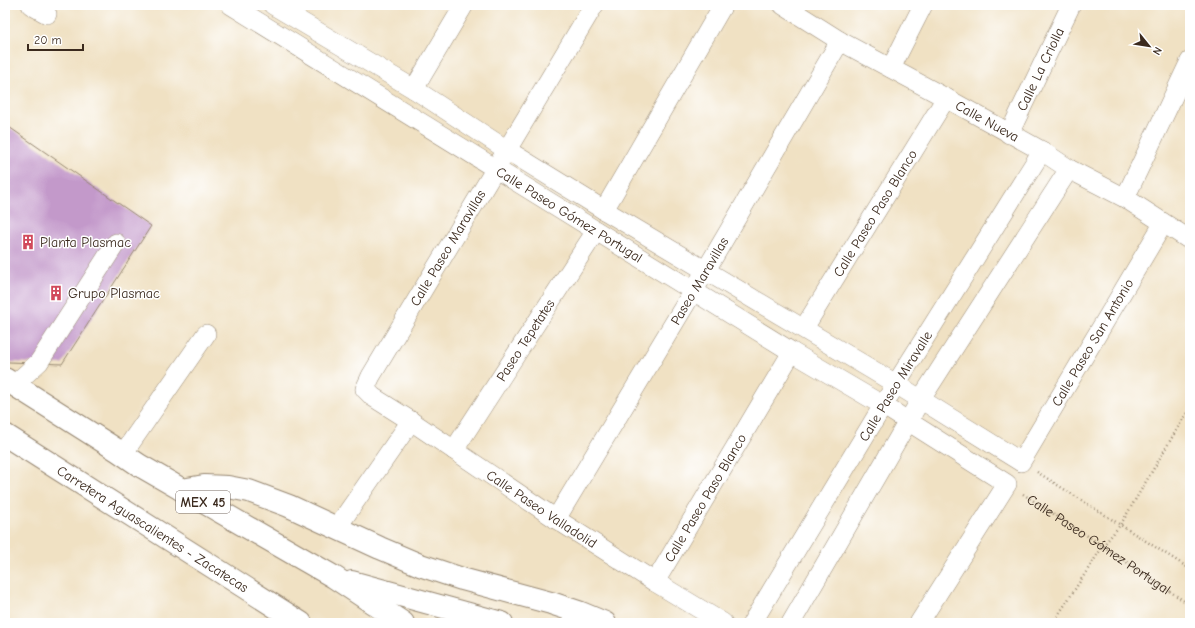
<svg xmlns="http://www.w3.org/2000/svg" width="1195" height="628" font-family="'Comic Neue',sans-serif">
<style>
.building{fill:#c399ca}
.lines{fill:none;stroke-linecap:round;stroke-linejoin:round}
.minor-casing{stroke:#968670;stroke-width:20}
.highway-casing{stroke:#968670;stroke-width:24}
.path{stroke:#968670;stroke-width:2.5;stroke-dasharray:1 3;stroke-linecap:butt}
.minor{stroke:#fff;stroke-width:19}
.highway{stroke:#fff;stroke-width:22}
.labels{text-anchor:middle;dominant-baseline:central;stroke-width:3;stroke-linejoin:round;paint-order:stroke}
.shield{fill:#fff;stroke:#766a62;stroke-width:1}
.shield-label{font-size:13px;font-weight:bold;fill:#3b2a1e}
.street-label{font-size:14px;fill:#3b2a1e;stroke:#fff}
.poi-label{font-size:14px;fill:#3b2a1e;stroke:#fff;text-anchor:start}
</style>
<rect width="100%" height="100%" fill="#fff"/>
<filter id="ink" filterUnits="userSpaceOnUse"><feTurbulence type="fractalNoise" baseFrequency=".025" numOctaves="2"/><feDisplacementMap in="SourceGraphic" scale="8" xChannelSelector="R" yChannelSelector="G"/><feConvolveMatrix kernelMatrix="1 2 1 2 8 2 1 2 1" color-interpolation-filters="sRGB"/></filter>
<filter id="wash" filterUnits="userSpaceOnUse"><feTurbulence type="fractalNoise" baseFrequency=".012" numOctaves="4" result="noise"/><feDisplacementMap in="SourceGraphic" scale="16" xChannelSelector="R" yChannelSelector="G"/><feGaussianBlur stdDeviation="0.9" result="paint"/><feColorMatrix in="noise" values="0 0 0 0 0 0 0 0 0 0 0 0 0 0 0 0 0 1.4 0 .05"/><feComposite in="paint" operator="in"/></filter>
<g filter="url(#wash)">
<rect width="100%" height="100%" fill="#f0e1c3"/>
<g id="blocks">
<polygon class="building" points="9,127 151,226 62,364 9,362 5,360 5,133"/>
</g>
</g>
<g filter="url(#ink)">
<use href="#blocks" fill-opacity="0" stroke="#968670" stroke-width="1"/>
<g class="lines">
<g class="minor-casing">
<g id="minor">
<polyline points="31,5 47,14"/>
<path id="s2" d="M231,5L792,352L884,406L1007,484L919,623"/>
<path id="s3" d="M273,5L414,89L507,150L604,210L896,384L1021,462L1163,224"/>
<path id="s4" d="M594,5L371,376L365,389L373,397L411,421L556,519L655,582L723,623"/>
<path id="s5" d="M783,5L840,41L946,98L1042,151L1069,169L1125,198L1190,240"/>
<polyline points="891,68 923,5"/>
<polyline points="414,89 464,5"/>
<path id="s6" d="M1009,134L1071,5"/>
<polyline points="1125,198 1190,61"/>
<polyline points="604,210 723,5"/>
<path id="s7" d="M804,328L946,98"/>
<polyline points="14,385 39,362 116,243"/>
<polyline points="117,450 127,448 206,334"/>
<path id="s8" d="M454,450L596,231"/>
<path id="s9" d="M556,519L706,270L840,41"/>
<polyline points="336,529 411,421"/>
<path id="s10" d="M655,582L792,352"/>
<path id="s11" d="M752,623L896,384L1042,151"/>
<polyline points="791,623 921,399 1069,169"/>
</g>
</g>
<g class="highway-casing">
<g id="highway">
<polyline points="5,379 117,450 139,465 334,577 403,623"/>
<path id="s12" d="M5,435L301,623"/>
<polyline points="182,490 204,486 228,487 249,491 289,506 380,548 420,565 462,579 551,603 581,613 605,623"/>
<polyline points="352,582 502,623"/>
</g>
</g>
<g class="path">
<polyline points="1037,472 1190,569"/>
<path id="s1" d="M1023,494L1103,546L1190,605"/>
<polyline points="1053,623 1103,546 1121,524 1190,407"/>
<polyline points="1187,623 1190,619"/>
</g>
<use href="#minor" class="minor"/>
<use href="#highway" class="highway"/>
</g>
</g>
<defs>
<g id="building-bare" transform="scale(1.2)"><path d="M-4-6H4V6H1V3H-1V6H-4ZM-2.5-4.3h1.7v1.8h-1.7ZM.8-4.3h1.7v1.8H.8ZM-2.5-1h1.7V.8h-1.7ZM.8-1h1.7V.8H.8Z" fill="#d1495b" stroke="#fff" stroke-width="2.5" paint-order="stroke"/></g>
</defs>
<g fill-rule="evenodd">
<use href="#building-bare" x="28" y="242"/>
<use href="#building-bare" x="56" y="293"/>
</g>
<g class="labels">
<rect class="shield" x="176" y="491" width="54" height="22" rx="3"/>
<g class="shield-label">
<text x="203" y="502">MEX 45</text>
</g>
<g class="street-label">
<text stroke="none"><textPath href="#s6" startOffset="72">Calle La Criolla</textPath></text>
<text stroke="none"><textPath href="#s5" startOffset="235">Calle Nueva</textPath></text>
<text stroke="none"><textPath href="#s7" startOffset="135">Calle Paseo Paso Blanco</textPath></text>
<text stroke="none"><textPath href="#s2" startOffset="398">Calle Paseo Gómez Portugal</textPath></text>
<text transform="translate(448 248) rotate(-59)">Calle Paseo Maravillas</text>
<text stroke="none"><textPath href="#s9" startOffset="278">Paseo Maravillas</textPath></text>
<text stroke="none"><textPath href="#s8" startOffset="131">Paseo Tepetates</textPath></text>
<text stroke="none"><textPath href="#s3" startOffset="1016">Calle Paseo San Antonio</textPath></text>
<text stroke="none"><textPath href="#s11" startOffset="277">Calle Paseo Miravalle</textPath></text>
<text stroke="none"><textPath href="#s10" startOffset="98">Calle Paseo Paso Blanco</textPath></text>
<text stroke="none"><textPath href="#s4" startOffset="661">Calle Paseo Valladolid</textPath></text>
<text stroke="none"><textPath href="#s12" startOffset="175">Carretera Aguascalientes - Zacatecas</textPath></text>
<text stroke="none"><textPath href="#s1" startOffset="91">Calle Paseo Gómez Portugal</textPath></text>
</g>
<g class="poi-label">
<text x="40" y="242">Planta Plasmac</text>
<text x="68" y="293">Grupo Plasmac</text>
</g>
</g>
<rect width="1195" height="628" fill="none" stroke="#fff" stroke-width="20"/>
<g transform="translate(1149 46) rotate(120)" stroke="#ffffff" stroke-width="3" paint-order="stroke">
<path d="M0-3L7 15L0 10L-7 15Z" fill="#3b2a1e"/>
<text y="-6" font-size="11" font-weight="bold" text-anchor="middle" fill="#3b2a1e">N</text>
</g>
<path d="M28 44v6h55v-6" fill="none" stroke="#3b2a1e" stroke-width="2"/>
<text x="34" y="44" font-size="12" fill="#3b2a1e" stroke="#ffffff" stroke-width="3" paint-order="stroke">20 m</text>
</svg>
